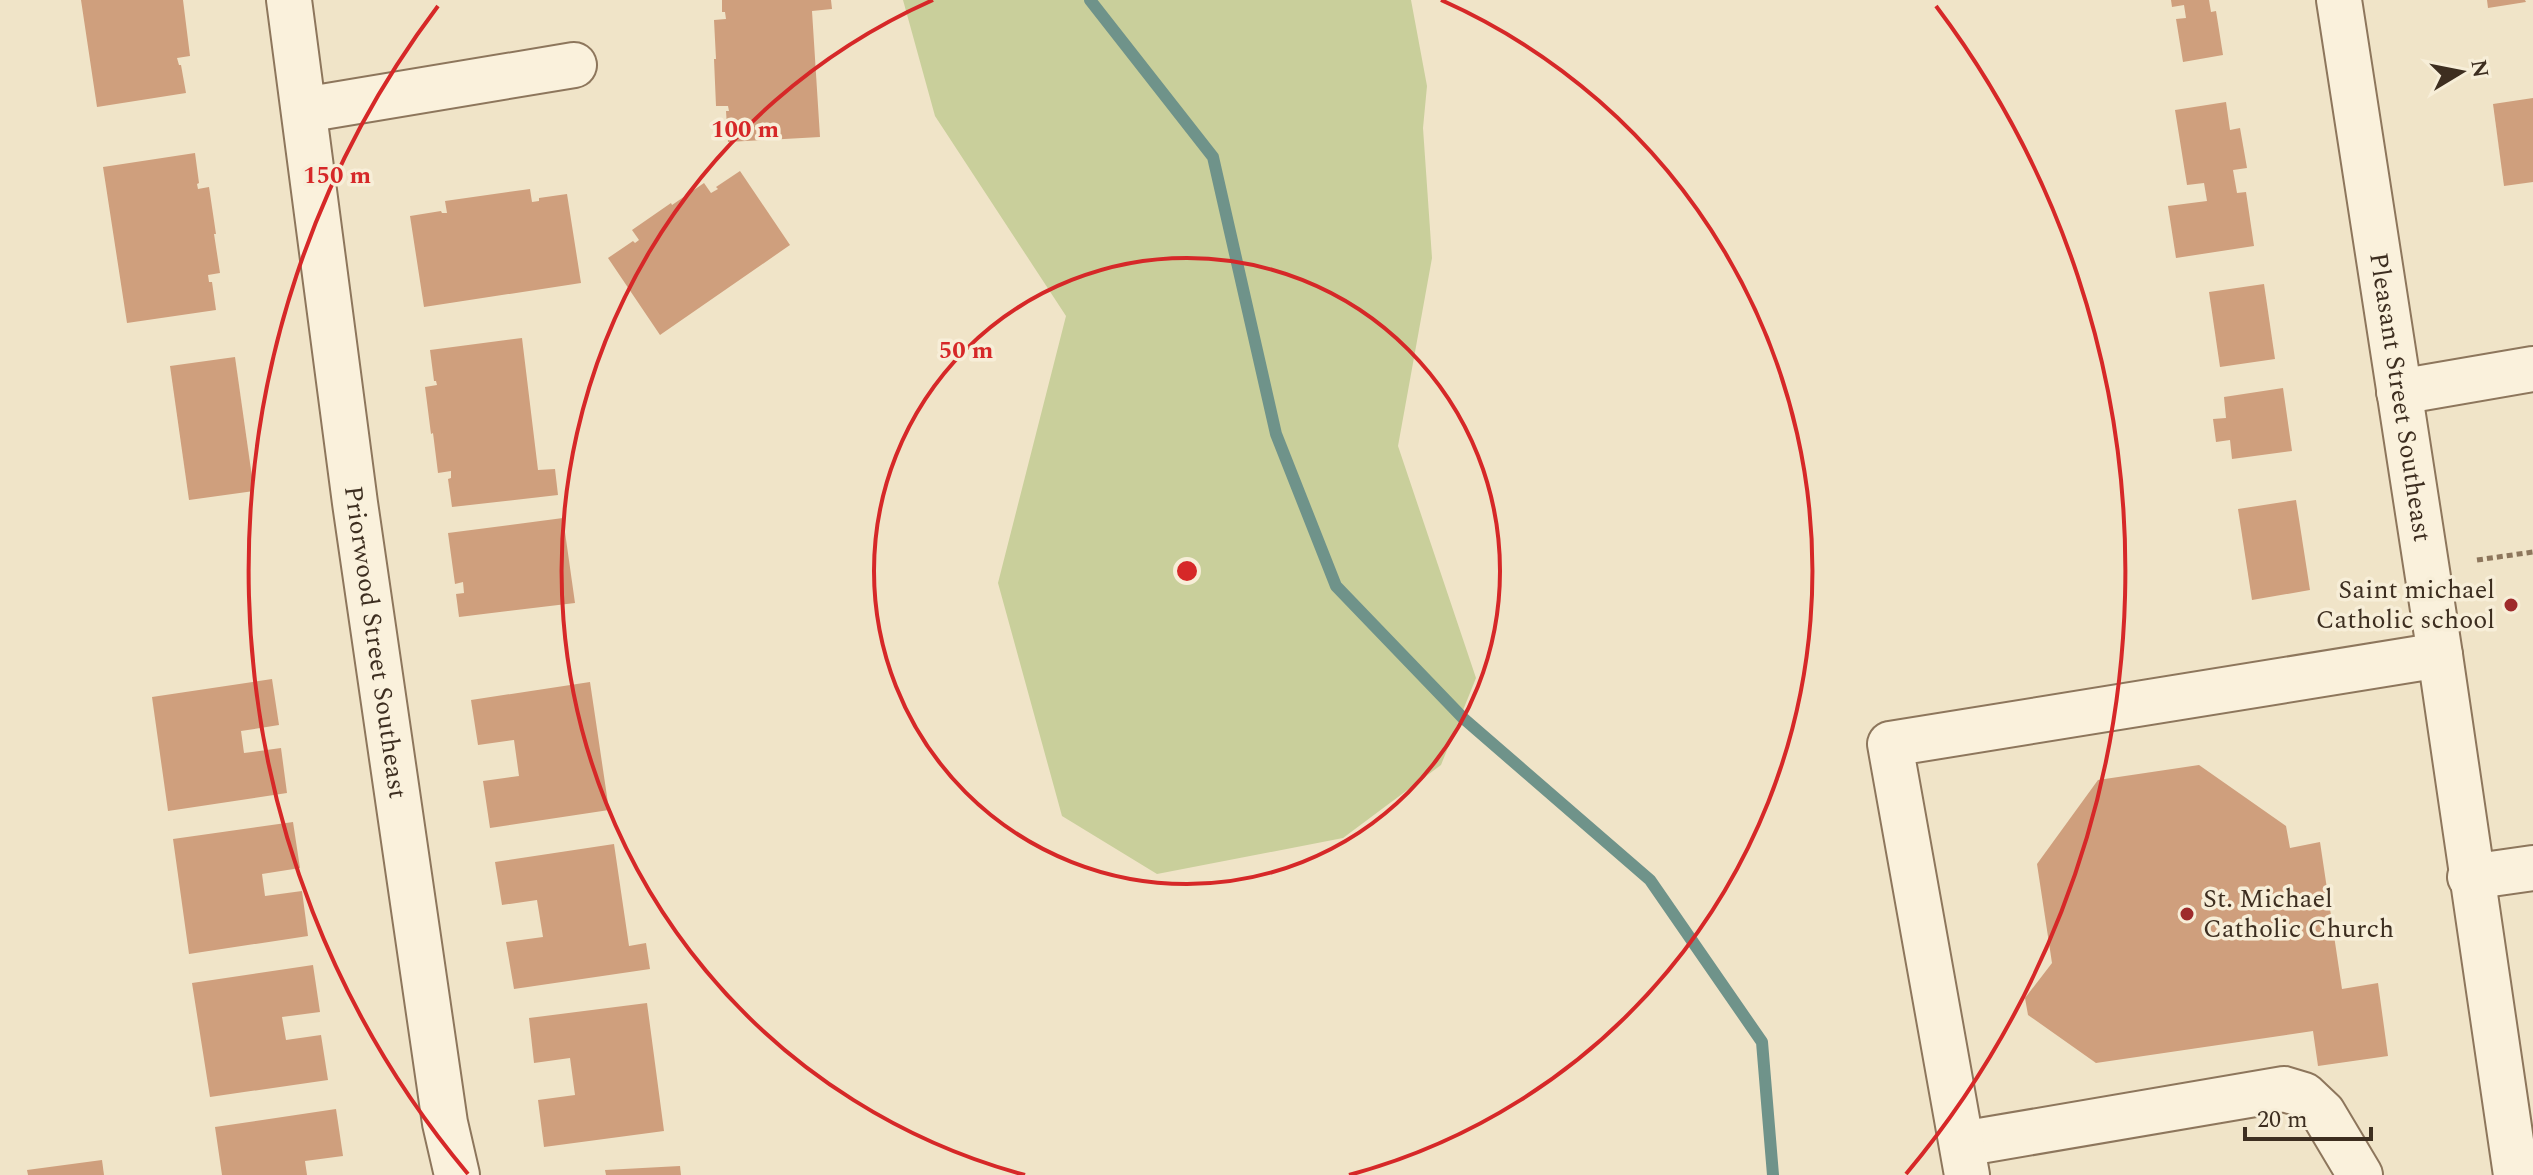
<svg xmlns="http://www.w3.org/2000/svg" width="2533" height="1175" font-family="Spectral,serif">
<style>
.green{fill:#c9cf9b}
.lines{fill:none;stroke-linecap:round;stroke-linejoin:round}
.stream{stroke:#6f938a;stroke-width:12}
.building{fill:#cf9f7d}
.minor-casing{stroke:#8d765c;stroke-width:48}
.path{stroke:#8d765c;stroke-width:5;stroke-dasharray:6 4;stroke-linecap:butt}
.minor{stroke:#faf1dc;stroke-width:44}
.ring{fill:none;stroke:#d62828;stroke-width:4}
.poi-dot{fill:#9e2a2b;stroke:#f7eed8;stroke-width:3}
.labels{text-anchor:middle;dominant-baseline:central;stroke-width:7;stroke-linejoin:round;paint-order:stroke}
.street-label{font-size:26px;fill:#3d2e20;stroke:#f7eed8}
.poi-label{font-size:26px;fill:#3d2e20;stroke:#f7eed8;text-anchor:end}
.centre{fill:#d62828;stroke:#f7eed8;stroke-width:4}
.ring-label{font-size:24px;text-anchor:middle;font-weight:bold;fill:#d62828;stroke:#f7eed8;stroke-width:7;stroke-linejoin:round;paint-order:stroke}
</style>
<rect width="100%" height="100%" fill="#f0e4c8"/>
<polygon class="green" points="903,0 1411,0 1427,86 1423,128 1432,258 1398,446 1476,678 1441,765 1343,838 1157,874 1062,816 998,583 1066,316 935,116"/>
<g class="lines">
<polyline class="stream" points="1090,0 1213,157 1276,434 1336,586 1463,718 1650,880 1762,1042 1773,1175"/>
</g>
<g class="building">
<polygon points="81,0 183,0 190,56 177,58 179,65 181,65 186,93 97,107"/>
<polygon points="722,0 831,0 832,9 812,11 820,137 728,142 726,111 729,111 728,106 716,106 714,59 716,59 714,20 726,19 725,12 722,12"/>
<polygon points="2171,0 2209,0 2211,12 2216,11 2223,55 2183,62 2176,19 2186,18 2184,5 2172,7"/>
<polygon points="2487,0 2525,0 2526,2 2488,8"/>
<polygon points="2533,98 2533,182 2504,186 2493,104"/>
<polygon points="2226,102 2230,130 2240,128 2247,168 2233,170 2237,193 2246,192 2254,246 2176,258 2168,206 2207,201 2204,183 2187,185 2175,110"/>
<polygon points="195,153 199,183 197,184 198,189 209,187 216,234 214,234 220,273 208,275 209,282 212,282 216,310 127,323 103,167"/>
<polygon points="740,171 790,245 660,335 608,258 633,241 635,243 639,240 632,230 671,203 672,205 704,183 711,193 718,189 716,187"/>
<polygon points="530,189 532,202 539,201 539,198 567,194 581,283 424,307 410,216 441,211 442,213 447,213 445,201"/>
<polygon points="2264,284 2275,359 2220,367 2209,292"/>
<polygon points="522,338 538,470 555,469 558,495 452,507 448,479 451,478 451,471 438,473 433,433 431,434 425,387 437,385 436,381 434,381 430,350"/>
<polygon points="235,357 254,491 189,500 170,366"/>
<polygon points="2283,388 2292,451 2232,459 2230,440 2216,442 2213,419 2226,418 2224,397"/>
<polygon points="2296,500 2310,590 2252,600 2238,509"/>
<polygon points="563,518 575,603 459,617 456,594 464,593 463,582 455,584 448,533"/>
<polygon points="272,679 279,725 241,731 244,753 281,748 287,793 168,811 152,697"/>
<polygon points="590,682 609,810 490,828 483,781 519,776 514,740 478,745 471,700"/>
<polygon points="2199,765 2286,826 2290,848 2320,842 2342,989 2378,983 2388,1056 2318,1066 2313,1031 2096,1063 2028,1015 2025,998 2052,963 2037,864 2098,780"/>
<polygon points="293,822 300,868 262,874 265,896 302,891 308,936 189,954 173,839"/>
<polygon points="614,844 629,946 646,943 650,969 514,989 506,942 543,937 537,900 502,905 495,862"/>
<polygon points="313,965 320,1012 282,1017 286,1040 321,1035 328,1080 210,1097 192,983"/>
<polygon points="647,1003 664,1131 544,1147 538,1100 575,1095 570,1058 534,1063 529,1018"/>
<polygon points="336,1109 343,1156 305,1161 307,1175 222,1175 215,1127"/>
<polygon points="102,1160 104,1175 28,1175 27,1170"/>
<polygon points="680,1166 681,1175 606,1175 605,1170"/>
</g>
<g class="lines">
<g class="minor-casing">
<g id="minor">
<path id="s1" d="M289,0L355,503L445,1123L457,1175"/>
<path id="s2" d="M2339,0L2440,655L2516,1175"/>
<polyline points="304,110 574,65"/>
<polyline points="2399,392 2533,369"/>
<polyline points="2470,877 2533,868"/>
<polyline points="1962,1144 2284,1089 2304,1095 2323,1113 2360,1175"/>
<polyline points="1967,1175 1890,744 2440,655"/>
</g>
</g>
<polyline class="path" points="2477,560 2533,552"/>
<use href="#minor" class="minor"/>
</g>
<g class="ring">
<circle cx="1187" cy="571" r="313"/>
<path d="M1025 1175A625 625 0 0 1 933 0M1441 0A625 625 0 0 1 1349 1175"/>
<path d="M468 1174A938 938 0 0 1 438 6M1936 6A938 938 0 0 1 1906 1174"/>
</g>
<g class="poi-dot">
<circle cx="2511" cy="605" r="8"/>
<circle cx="2187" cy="914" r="8"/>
</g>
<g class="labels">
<g class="street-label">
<text stroke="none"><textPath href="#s2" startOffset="402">Pleasant Street Southeast</textPath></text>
<text stroke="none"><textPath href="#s1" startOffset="648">Priorwood Street Southeast</textPath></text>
</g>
<g class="poi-label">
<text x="2495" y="590">Saint michael<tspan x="2495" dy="30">Catholic school</tspan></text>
<text x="2203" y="899" text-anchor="start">St. Michael<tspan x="2203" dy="30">Catholic Church</tspan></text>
</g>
</g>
<circle cx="1187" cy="571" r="12" class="centre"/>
<g class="ring-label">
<text x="745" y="137">100 m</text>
<text x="337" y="183">150 m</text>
<text x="966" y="358">50 m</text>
</g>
<g transform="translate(2461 72) rotate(80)" stroke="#f7eed8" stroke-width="6" paint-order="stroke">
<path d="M0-6L14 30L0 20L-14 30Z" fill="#3d2e20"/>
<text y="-12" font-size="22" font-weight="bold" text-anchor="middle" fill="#3d2e20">N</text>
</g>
<path d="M2245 1127v12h126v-12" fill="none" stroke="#3d2e20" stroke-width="4"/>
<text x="2257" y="1127" font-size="24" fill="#3d2e20" stroke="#f7eed8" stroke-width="6" paint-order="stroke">20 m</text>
</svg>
